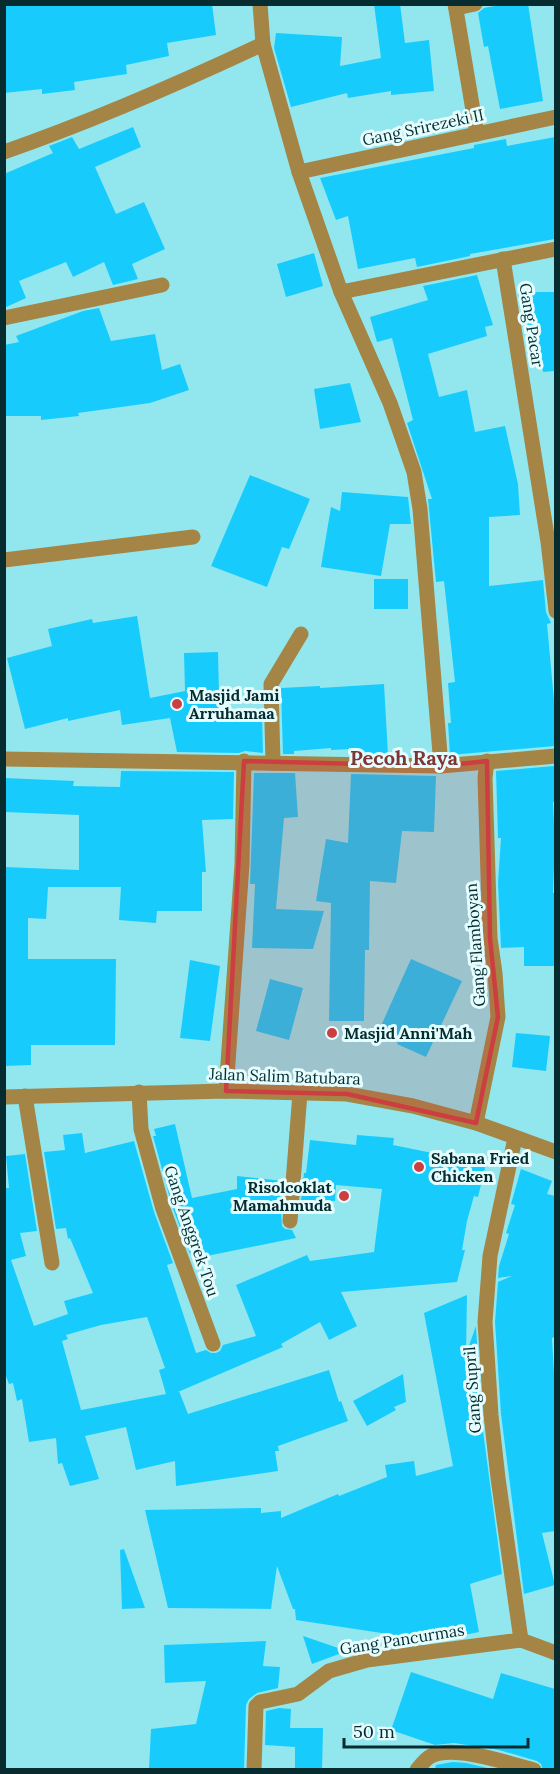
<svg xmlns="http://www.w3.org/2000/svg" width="560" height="1774" font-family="Lora,serif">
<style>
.building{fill:#17ccfd;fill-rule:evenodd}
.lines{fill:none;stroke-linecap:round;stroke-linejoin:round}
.minor{stroke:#a58545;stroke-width:15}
.marked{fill:#cd3e41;fill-opacity:0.2;stroke:#cd3e41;stroke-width:4.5;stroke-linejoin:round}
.poi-dot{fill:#cd3e41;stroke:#e5fdff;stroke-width:2}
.labels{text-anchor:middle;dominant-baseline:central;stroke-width:6;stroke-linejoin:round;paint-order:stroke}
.street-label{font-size:16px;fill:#062c2f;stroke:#e5fdff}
.poi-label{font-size:16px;font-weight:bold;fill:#062c2f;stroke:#e5fdff;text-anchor:start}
.quarter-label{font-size:20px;font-weight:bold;fill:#7d3634;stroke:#e5fdff}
</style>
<rect width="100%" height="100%" fill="#92e7ef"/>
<g class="building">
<polygon points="4,4 212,4 216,35 167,43 169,56 126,65 127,74 74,82 75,90 42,94 42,89 4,93"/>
<polygon points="374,4 400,4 405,43 429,40 434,91 391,95 391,91 348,98 347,93 291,107 274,48 276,33 342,37 340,66 381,58"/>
<polygon points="506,4 528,4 543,101 500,109 488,46 484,47 478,13 484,8"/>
<polygon points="133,127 141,147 95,167 116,214 144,202 165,249 132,264 138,279 113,285 104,262 73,277 66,262 19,281 26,298 4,308 4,174 53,153 49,146 72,137 79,149"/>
<polygon points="555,137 555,239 470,254 470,256 417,267 415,258 358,269 348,216 336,220 320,178 474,148 474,145 506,139 507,146"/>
<polygon points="314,253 323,286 286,297 277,264"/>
<polygon points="477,275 493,325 485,327 487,336 428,354 439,397 467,390 475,432 505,426 518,484 520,515 489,517 489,586 543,580 546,612 551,623 547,624 555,711 555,746 450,755 448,723 451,723 448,683 455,682 444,581 436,582 428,499 432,499 407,423 413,420 392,338 377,342 370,317 428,300 423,286"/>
<polygon points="518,292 555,292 555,371 543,372 537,329 525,333"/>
<polygon points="99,308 111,341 155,334 162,370 180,364 189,390 150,403 78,413 79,416 41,420 41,416 4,416 4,345 19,342 16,336 83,311"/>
<polygon points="350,383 361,422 320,429 314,389"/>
<polygon points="250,475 310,499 289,549 282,547 267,587 211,566"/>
<polygon points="342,492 408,497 411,524 390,524 381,576 321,567 331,507 340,511"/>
<rect x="374" y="579" width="34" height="30"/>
<polygon points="137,616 150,698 185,691 184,653 218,652 219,694 221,693 224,717 262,714 263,753 245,751 239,753 177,752 170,718 122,725 120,710 68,721 68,718 25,729 7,658 52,646 48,629 92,619 93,623"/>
<polygon points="384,684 388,755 351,755 352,749 331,750 331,748 294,751 294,754 283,754 281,688 320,686 320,688"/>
<polygon points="554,766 555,789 555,802 553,802 555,843 553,893 555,893 554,966 524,966 524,947 501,948 498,883 501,838 498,838 496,771"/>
<polygon points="121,771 234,772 233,819 202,820 206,872 202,872 202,911 157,911 156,923 119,920 121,887 48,887 46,919 28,918 28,959 116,959 115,1045 31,1045 31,1065 4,1066 4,867 79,870 79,815 4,812 4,778 74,781 73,786 120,787"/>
<polygon points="254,773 295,773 298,817 284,818 276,909 324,911 313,949 252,948 255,884 250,884"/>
<polygon points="351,774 436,776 434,832 402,831 396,883 370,881 369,950 365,950 364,1021 329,1021 331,903 316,901 326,839 348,843"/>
<polygon points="411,959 462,981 426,1057 397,1044 401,1037 380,1028"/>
<polygon points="190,960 220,966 210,1041 180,1038"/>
<polygon points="270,979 303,988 289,1040 256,1031"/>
<polygon points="516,1033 550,1036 546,1071 512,1067"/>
<polygon points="175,1124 192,1198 237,1189 237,1176 283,1181 282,1200 274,1200 281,1211 282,1226 285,1229 292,1230 296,1238 192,1259 172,1206 153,1136 156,1136 154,1129"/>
<path d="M82,1133L85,1153L134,1141L154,1212L173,1263L167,1265L196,1353L206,1350L211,1353H216L220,1351L223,1345L256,1336L236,1285L307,1255L310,1261L374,1252L382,1189L336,1185L335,1201L301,1200L304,1173H306L310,1140L356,1145L357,1135L394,1138L393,1145L486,1164L478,1197L474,1196L467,1221L462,1250H465L457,1282L341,1292L357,1326L329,1340L320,1322L281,1344L283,1347L178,1392L179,1391L188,1414L329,1370L339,1402L341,1401L348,1421L278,1446L279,1451H275L278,1471L176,1486L175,1461L136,1470L126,1427L85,1436L99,1479L70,1486L62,1463L58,1464L56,1438L29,1442L22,1399L17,1401L13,1383L9,1384L4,1371V1188H9L6,1156L25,1154L37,1231L20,1233L26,1256L11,1260L34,1326L68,1314L64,1301L93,1293L70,1238L68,1239L66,1228L56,1229L44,1152L65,1150L63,1135ZM147,1317L165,1368L159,1370L166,1394L81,1410L62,1341L68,1339L66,1335L101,1325Z"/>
<polygon points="521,1169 552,1181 547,1194 555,1196 555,1337 552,1338 555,1390 555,1531 542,1533 555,1585 524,1594 501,1414 495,1322 498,1282 512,1276 498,1278 499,1266 509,1234 506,1233 515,1205 511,1204"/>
<polygon points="467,1295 466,1354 476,1326 481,1416 502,1574 470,1584 479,1632 434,1641 296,1620 295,1609 293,1609 277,1566 271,1609 168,1608 145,1510 261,1508 261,1513 281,1511 281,1518 338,1494 339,1496 387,1477 385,1465 414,1461 416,1476 453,1466 424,1313"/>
<polygon points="403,1374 406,1402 394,1407 396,1410 367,1426 353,1401"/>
<polygon points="124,1549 145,1608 122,1609 120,1550"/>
<polygon points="303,1636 347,1651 312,1664"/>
<polygon points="266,1641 263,1666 280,1667 278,1688 257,1693 249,1699 246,1705 244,1770 149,1770 151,1729 196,1724 206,1681 165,1683 164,1645"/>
<polygon points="411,1672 493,1699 501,1673 555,1689 555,1770 543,1770 541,1764 537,1761 499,1750 454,1743 435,1745 391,1730"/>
<polygon points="279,1708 291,1709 290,1728 323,1728 322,1770 295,1770 295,1747 265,1745 266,1711"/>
<polygon points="453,1762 466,1763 496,1770 435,1770 436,1765"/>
</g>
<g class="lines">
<g class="minor">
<polyline points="260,4 263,44 299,172 341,292 390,403 414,472 420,509 441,766 556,756"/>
<polyline points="455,4 477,134"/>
<polyline points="456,8 475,4"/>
<path d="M4,152C93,121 178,84 263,44"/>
<polyline points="299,172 556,117"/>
<polyline points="503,259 548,542 556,611"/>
<polyline points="341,292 556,249"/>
<polyline points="4,318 162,285"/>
<polyline points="4,560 193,537"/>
<polyline points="4,759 441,766"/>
<polyline points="273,763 271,684 301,634"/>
<polyline points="226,1091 242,864 244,761"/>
<polyline points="139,1092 141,1129 163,1209 213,1344"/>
<polyline points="25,1096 52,1263"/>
<polyline points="4,1097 226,1091 347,1094 413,1106 476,1123 556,1152"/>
<polyline points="476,1123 498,1017 495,973 490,938 485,778 487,761"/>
<polyline points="515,1138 490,1256 485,1322 491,1415 498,1478 521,1640"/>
<polyline points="290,1221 300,1093"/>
<polyline points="254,1770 256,1706 260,1702 298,1694 329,1671 367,1660 521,1640 556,1653"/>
<path d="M417,1770C421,1765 425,1759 431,1756C454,1744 510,1764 534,1770"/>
</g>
</g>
<path class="marked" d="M244,761L441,766L487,761L490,938L498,1017L476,1123L347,1094L226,1091Z"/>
<g class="poi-dot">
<circle cx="177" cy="704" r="6"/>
<circle cx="332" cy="1033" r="6"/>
<circle cx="419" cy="1167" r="6"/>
<circle cx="344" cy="1196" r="6"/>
</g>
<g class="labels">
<g class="street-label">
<text transform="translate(423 127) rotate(-12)">Gang Srirezeki II</text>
<text transform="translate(532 325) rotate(81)">Gang Pacar</text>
<text transform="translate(475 945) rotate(-94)">Gang Flamboyan</text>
<text transform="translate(285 1076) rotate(2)">Jalan Salim Batubara</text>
<text transform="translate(192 1231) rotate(71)">Gang Anggrek Tou</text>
<text transform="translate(472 1390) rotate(-94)">Gang Supril</text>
<text transform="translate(402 1639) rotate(-9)">Gang Pancurmas</text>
</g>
<g class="poi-label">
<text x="189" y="695">Masjid Jami<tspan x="189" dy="18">Arruhamaa</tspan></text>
<text x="344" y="1033">Masjid Anni'Mah</text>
<text x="431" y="1158">Sabana Fried<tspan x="431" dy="18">Chicken</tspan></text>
<text x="332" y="1187" text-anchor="end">Risolcoklat<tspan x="332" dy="18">Mamahmuda</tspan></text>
</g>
<g class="quarter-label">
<text x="404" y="757">Pecoh Raya</text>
</g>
</g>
<rect width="560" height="1774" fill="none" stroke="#062c2f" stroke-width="12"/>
<path d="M344 1738v9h184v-9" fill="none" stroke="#062c2f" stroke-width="3"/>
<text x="353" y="1738" font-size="18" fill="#062c2f" stroke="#e5fdff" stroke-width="4.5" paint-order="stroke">50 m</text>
</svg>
